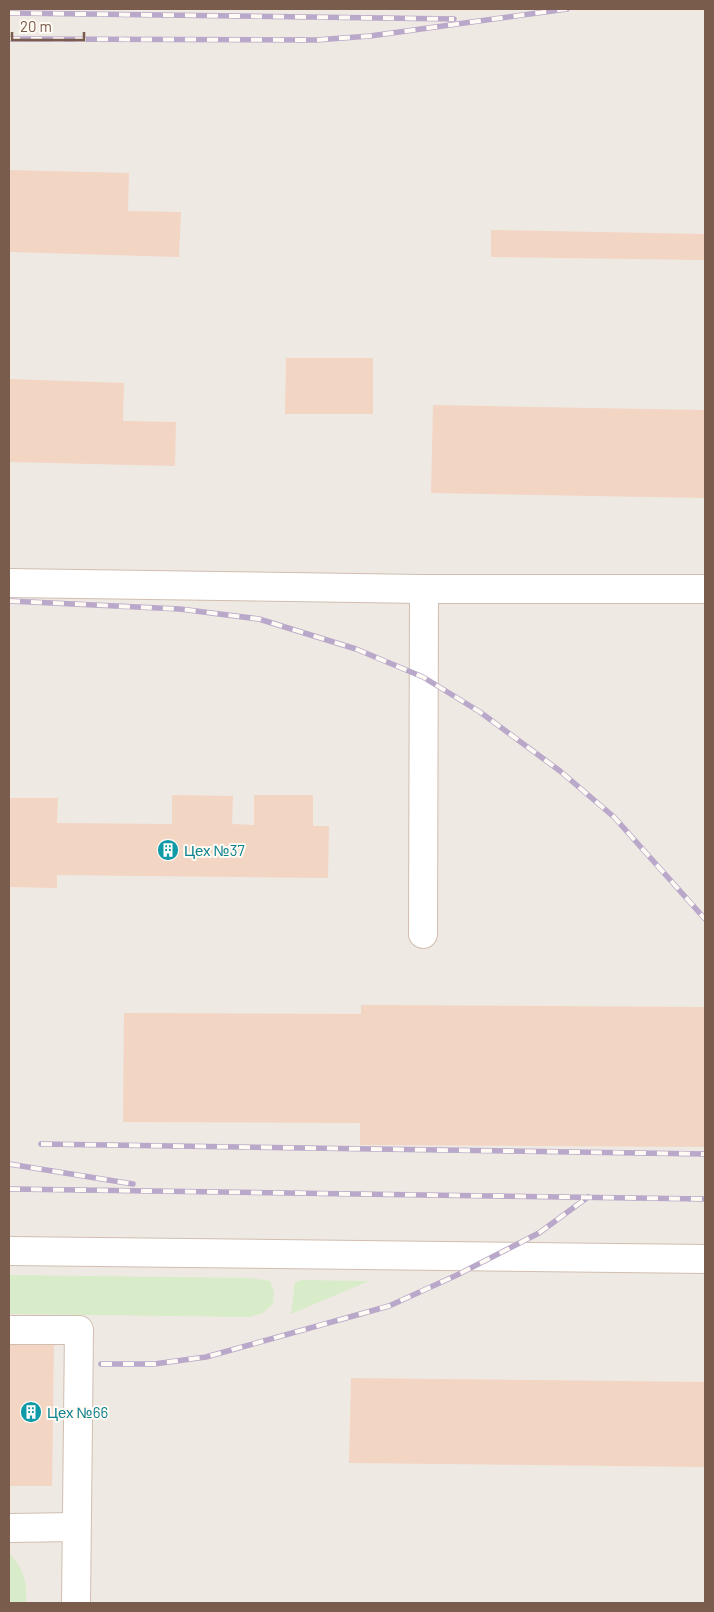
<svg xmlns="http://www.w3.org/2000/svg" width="714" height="1612" font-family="Barlow,sans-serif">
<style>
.industrial{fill:#efe9e4}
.green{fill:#d8ecc9}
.building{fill:#f3d5c3}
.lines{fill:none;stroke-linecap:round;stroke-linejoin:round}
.minor-casing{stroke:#d1beb0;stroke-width:30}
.minor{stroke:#fff;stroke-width:28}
.rail-casing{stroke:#b9a8c9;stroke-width:5.5}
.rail{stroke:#fffaf3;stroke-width:4;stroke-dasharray:11;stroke-linecap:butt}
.labels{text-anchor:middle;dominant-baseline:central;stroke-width:4;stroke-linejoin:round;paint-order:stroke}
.culture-label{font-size:15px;fill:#0d838f;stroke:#fffaf3;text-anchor:start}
</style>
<rect width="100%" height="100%" fill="#fdf6ec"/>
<rect class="industrial" x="9" y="9" width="696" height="1594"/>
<g class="green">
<polygon points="9,1275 250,1278 270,1281 274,1292 273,1304 263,1313 250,1317 9,1314"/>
<polygon points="301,1280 369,1281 291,1314 295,1282"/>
<path d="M9,1553C24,1569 27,1582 26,1603H9Z"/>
</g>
<g class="building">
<polygon points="9,170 129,173 128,211 181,212 179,257 9,252"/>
<polygon points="491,230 705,234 705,260 491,257"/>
<polygon points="286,358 373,358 373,414 285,414"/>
<polygon points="9,379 124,383 123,421 176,422 175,466 9,462"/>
<polygon points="433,405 705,410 705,498 431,493"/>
<polygon points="172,795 233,796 232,824 254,825 254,795 313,795 313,826 329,826 328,878 57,875 57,888 9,887 9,798 58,798 57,823 172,824"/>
<polygon points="361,1005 705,1007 705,1147 360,1145 360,1123 123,1122 124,1013 361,1014"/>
<polygon points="9,1337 54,1338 52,1486 9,1486"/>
<polygon points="351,1378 705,1382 705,1467 349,1463"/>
</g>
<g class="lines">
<g class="minor-casing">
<g id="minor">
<polyline points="9,583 424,589 705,589"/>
<polyline points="423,934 424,589"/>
<polyline points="9,1251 705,1259"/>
<polyline points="9,1330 79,1330 76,1603"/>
<polyline points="9,1528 76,1527"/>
</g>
</g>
<use href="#minor" class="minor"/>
<g class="rail-casing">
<g id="rail">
<polyline points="9,13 454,19"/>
<polyline points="9,39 316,40 370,36 567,9"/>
<polyline points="9,601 180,609 259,619 356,649 423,677 480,712 560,771 614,817 705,919"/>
<polyline points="41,1144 705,1154"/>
<polyline points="9,1164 133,1184"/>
<polyline points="9,1189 705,1199"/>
<polyline points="101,1364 154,1364 206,1357 389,1306 457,1275 539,1233 588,1197"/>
</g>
</g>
<use href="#rail" class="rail"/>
</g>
<defs>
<g id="building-disc" transform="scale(1.125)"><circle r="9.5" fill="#0f9aa8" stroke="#fffaf3"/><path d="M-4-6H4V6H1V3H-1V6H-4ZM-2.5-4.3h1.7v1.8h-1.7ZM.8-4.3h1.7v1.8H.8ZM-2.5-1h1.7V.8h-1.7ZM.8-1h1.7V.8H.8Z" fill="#fff"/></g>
</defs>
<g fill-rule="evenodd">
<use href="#building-disc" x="168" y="850"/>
<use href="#building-disc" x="31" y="1412"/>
</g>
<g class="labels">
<g class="culture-label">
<text x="184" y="850">Цех №37</text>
<text x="47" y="1412">Цех №66</text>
</g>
</g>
<rect width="714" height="1612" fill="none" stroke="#7a5c4d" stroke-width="20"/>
<path d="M12 32v8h72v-8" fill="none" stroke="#7a5c4d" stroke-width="2.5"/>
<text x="20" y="32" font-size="15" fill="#7a5c4d" stroke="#fffaf3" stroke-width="4" paint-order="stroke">20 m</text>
</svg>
